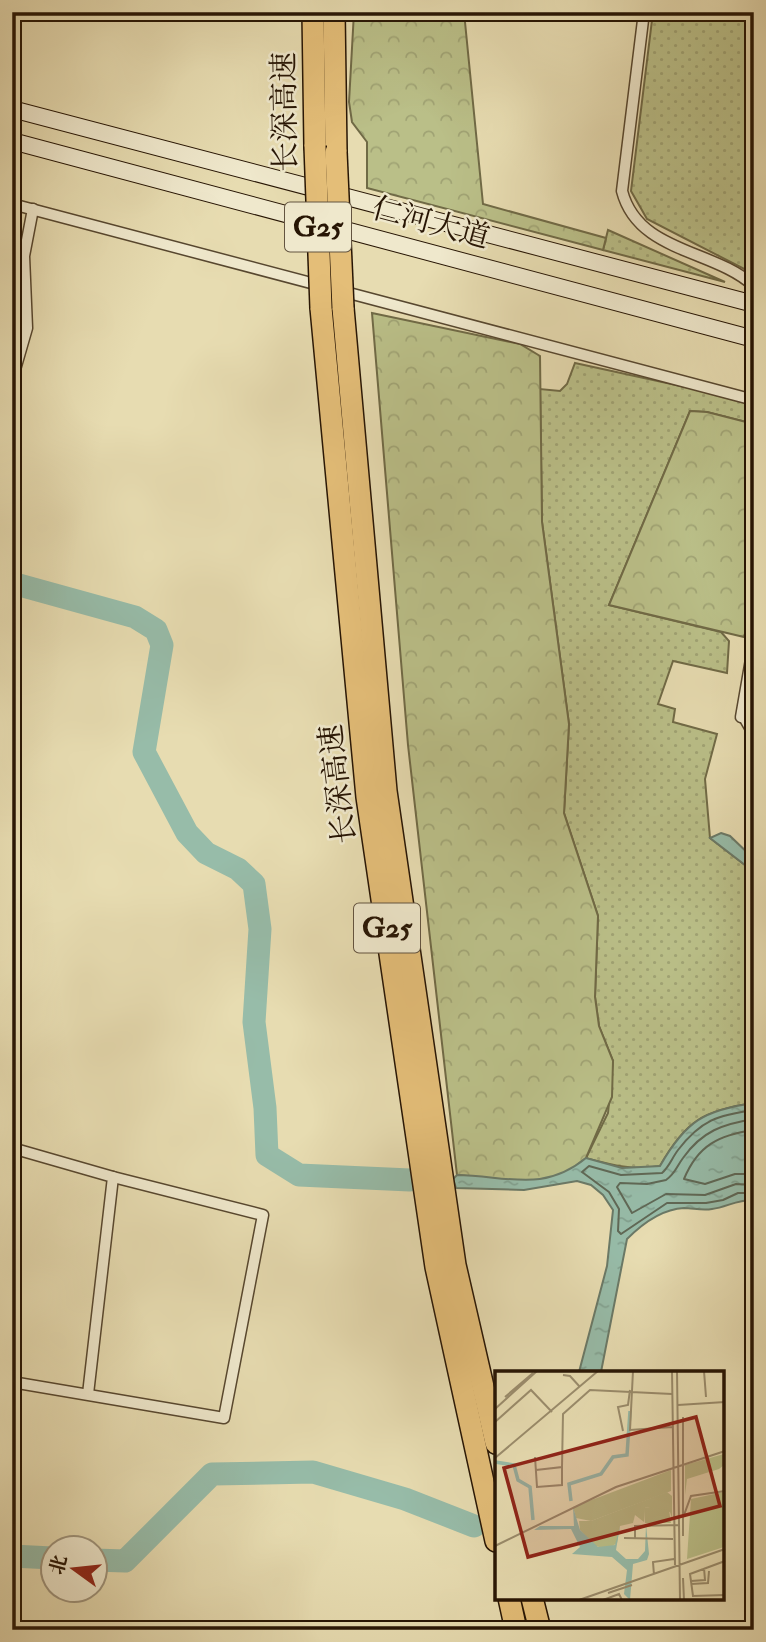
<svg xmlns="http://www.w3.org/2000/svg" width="766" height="1642" font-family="'IM FELL Double Pica','Noto Serif SC',serif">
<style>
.grass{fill:url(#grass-dots);stroke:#706a46;stroke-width:2}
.forest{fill:url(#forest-crowns);stroke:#706a46;stroke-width:2}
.water{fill:url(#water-ripples);stroke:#6a7967;stroke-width:2}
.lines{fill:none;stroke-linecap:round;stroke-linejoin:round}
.shore{stroke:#5f6856;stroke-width:2}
.river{stroke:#97bca9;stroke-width:23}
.lane-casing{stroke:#57472f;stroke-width:8}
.street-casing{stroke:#57472f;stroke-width:13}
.secondary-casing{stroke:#271504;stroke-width:18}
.highway-casing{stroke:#271504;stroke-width:24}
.lane{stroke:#efe8cc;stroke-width:5}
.street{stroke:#efe8cc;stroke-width:10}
.secondary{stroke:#efe8cc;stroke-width:16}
.highway{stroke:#e4be78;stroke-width:21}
.highway-bridge-casing{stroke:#271504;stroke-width:24;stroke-linecap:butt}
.highway-bridge{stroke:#e4be78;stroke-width:21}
.labels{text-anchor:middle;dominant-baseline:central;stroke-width:5;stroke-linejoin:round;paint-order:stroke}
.shield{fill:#efe8cc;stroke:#635440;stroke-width:2}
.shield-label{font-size:28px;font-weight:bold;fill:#271504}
.street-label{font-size:30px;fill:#271504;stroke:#efe8cc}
.inset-river{fill:none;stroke:#97bca9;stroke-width:3.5}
.inset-road{fill:none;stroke:#9a8c6c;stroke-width:2}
.view{fill:#8f2418;fill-opacity:0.15;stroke:#8f2418;stroke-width:3.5}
.inset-edge{fill:none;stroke:#271504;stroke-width:3.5}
</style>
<defs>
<pattern id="grass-dots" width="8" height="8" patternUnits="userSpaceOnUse" patternTransform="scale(1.75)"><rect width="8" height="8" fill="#babf88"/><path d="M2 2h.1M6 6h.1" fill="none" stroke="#a0a374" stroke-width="1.8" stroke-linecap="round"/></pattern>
<pattern id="forest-crowns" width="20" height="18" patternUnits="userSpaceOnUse" patternTransform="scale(1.75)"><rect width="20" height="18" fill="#babf88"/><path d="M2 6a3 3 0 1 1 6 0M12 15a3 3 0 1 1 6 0" fill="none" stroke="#a0a374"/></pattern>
<pattern id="water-ripples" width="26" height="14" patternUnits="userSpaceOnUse" patternTransform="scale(1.75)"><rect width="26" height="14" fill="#97bca9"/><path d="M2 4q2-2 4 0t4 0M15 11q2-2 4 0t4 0" fill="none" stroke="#82a190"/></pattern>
</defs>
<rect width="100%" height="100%" fill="#e7dcb1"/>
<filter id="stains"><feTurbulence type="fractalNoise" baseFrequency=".00286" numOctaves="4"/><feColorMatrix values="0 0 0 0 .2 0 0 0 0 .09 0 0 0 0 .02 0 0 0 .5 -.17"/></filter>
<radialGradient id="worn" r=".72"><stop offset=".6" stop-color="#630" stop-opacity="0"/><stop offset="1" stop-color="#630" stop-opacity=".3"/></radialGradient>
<g class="grass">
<polygon points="653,12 754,12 754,274 647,219 631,191"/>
<polygon points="608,230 725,282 603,250"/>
<path d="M575,363L754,402V424L707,412L690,411L609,605L721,632L729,641L727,673L673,661L658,704L675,709L673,722L717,734L705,779L710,838L754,872V1103C704,1110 685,1121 660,1166C634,1171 612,1165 586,1158L608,1113L613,1061L599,1026L595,997L598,916L564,813L569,724L542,522L540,389L560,391L567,384Z"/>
</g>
<g class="forest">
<polygon points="354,12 464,12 483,204 606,238 603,250 367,188 367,142 352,122 349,102"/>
<polygon points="372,313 520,344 540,356 542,522 569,724 564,813 598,916 595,997 599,1026 613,1061 612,1097 586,1158 572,1169 553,1178 526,1182 457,1175 408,745"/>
<polygon points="690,411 707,412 754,424 754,602 744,637 609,605"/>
</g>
<g class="water">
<polygon points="721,833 730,836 754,859 754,872 710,838"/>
<path d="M754,1103V1200C738,1199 727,1207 712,1209C702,1211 693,1208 684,1208C662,1209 642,1224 627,1239L601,1372H579L607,1266L613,1210L603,1195L591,1185L577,1181L524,1190L456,1188L453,1179L457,1175C508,1176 543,1193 586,1158L622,1168L660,1166C686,1121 704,1110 754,1103Z"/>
</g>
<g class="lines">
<g class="shore">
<path d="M754,1110C718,1115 701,1120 678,1150C672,1158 669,1167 662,1173L621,1175L589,1166L582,1172L609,1192L619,1209L618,1231L621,1234L667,1203H706L723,1200L738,1193H754"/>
<path d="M754,1119C723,1124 702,1131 683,1158C677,1166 675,1174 666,1180L647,1184L620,1183L617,1187L632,1213L666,1194L705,1195L736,1184L754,1185"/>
<path d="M754,1130C719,1135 698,1145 684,1179L705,1184L735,1174H754"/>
</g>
<g class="river">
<polyline points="12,583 135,617 156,630 162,645 144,752 187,833 206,853 238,869 254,884 260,929 254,1022 265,1108 267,1155 299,1175 410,1180"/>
<polyline points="12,1556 52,1558"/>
<polyline points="94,1560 125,1561 212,1474 313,1472 405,1499 474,1526"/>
</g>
<g class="lane-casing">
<polyline id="lane" points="741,717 749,731 754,731"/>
</g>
<g class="street-casing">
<g id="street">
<path d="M644,12L622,191C638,253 714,249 754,286"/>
<polyline points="12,204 754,400"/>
<polyline points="12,380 27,328 24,256 33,209"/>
<polyline points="741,717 754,642"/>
<polyline points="12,1148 113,1177 88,1394"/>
<polyline points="12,1382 224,1418 263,1215 113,1177"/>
</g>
</g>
<g class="secondary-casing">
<g id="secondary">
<polyline points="12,109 754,304"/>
<polyline points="12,141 754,339"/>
</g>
</g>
<g class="highway-casing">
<g id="highway">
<polyline points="313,12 315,146"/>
<polyline points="334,12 336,152"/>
<polyline points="321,308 367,797 436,1267 496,1541"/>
<polyline points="343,308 386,791 455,1265 496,1443"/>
<polyline points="509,1598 516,1630"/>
<polyline points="532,1598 540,1630"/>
</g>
</g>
<use href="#lane" class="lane"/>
<use href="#street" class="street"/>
<use href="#secondary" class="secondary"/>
<use href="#highway" class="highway"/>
<g class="highway-bridge-casing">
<g id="highway-bridge">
<polyline points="315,146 321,308"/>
<polyline points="336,152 343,308"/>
</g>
</g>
<use href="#highway-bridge" class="highway-bridge"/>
</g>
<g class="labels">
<g class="shield">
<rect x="285" y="202.5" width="66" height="49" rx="5"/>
<rect x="354" y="903.5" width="66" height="49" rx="5"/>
</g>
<g class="shield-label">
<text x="318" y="227">G25</text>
<text x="387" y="928">G25</text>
</g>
<g class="street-label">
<text transform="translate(285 112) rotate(-91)">长深高速</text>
<text transform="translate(431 223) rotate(15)">仁河大道</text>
<text transform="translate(338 784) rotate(-97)">长深高速</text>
</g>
</g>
<g transform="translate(495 1371)">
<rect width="229" height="229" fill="#e7dcb1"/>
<path d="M172,121L177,125V147L175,141L150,136L149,151L140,144L138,152L125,155L122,172L113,178L100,175L85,159L84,150H96ZM229,121V176L192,188L196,128Z" fill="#babf88"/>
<path d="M229,83V94L224,98L192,108L190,124V94ZM176,99V120L96,150L81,147L78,136ZM149,136L174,139L176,152H150Z" fill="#babf88"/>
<path d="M78,136L85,159L103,176L120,174L125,155L121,179L131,188H143L150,180L151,154L154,183L152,189L138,193L135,229L129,223L132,199L117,186L77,183L85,176L76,158L39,159L45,155H79Z" fill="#97bca9"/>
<path class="inset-river" d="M0,91L19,94L23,109L35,116L38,149M76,130L74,113L106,103L118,86L132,84L135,40"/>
<path class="inset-road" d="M138,0L135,59L177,56M177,0L180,194M182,0L185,229M209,0L211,26M68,4L75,5L85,16M10,26L38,2M183,34L230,31M0,38L42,0M0,51L36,19L57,41M128,60L123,36L133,34L135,19M40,86L42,116L67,114V96M0,87L103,0M41,99L67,96L68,43L95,19L177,23M189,144L196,125L230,120M188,165V46M129,167L178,168M140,167V155L185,154M0,175L121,116L230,80M230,190L195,203L198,225L230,224M159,204L158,191L179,188M188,207L189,229M196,210L210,209L209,197M196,213L213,212L214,200M113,222L137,214M84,229L230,178M108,229L124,223L127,229"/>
<path class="view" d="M201,46L225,135L33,186L9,97Z"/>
<rect width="229" height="229" class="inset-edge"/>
</g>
<rect width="766" height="1642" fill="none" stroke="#e7dcb1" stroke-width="42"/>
<rect x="14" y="14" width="738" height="1614" fill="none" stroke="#271504" stroke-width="3.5"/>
<rect x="21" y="21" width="724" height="1600" fill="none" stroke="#271504" stroke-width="2"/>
<g transform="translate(74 1569) rotate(285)"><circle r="33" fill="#efe8cc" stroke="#9f947c" stroke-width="2"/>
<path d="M0-5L12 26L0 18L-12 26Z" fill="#8f2418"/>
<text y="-10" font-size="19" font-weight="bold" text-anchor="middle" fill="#271504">北</text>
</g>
<rect width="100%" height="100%" filter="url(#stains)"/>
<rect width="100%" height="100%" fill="url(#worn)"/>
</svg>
